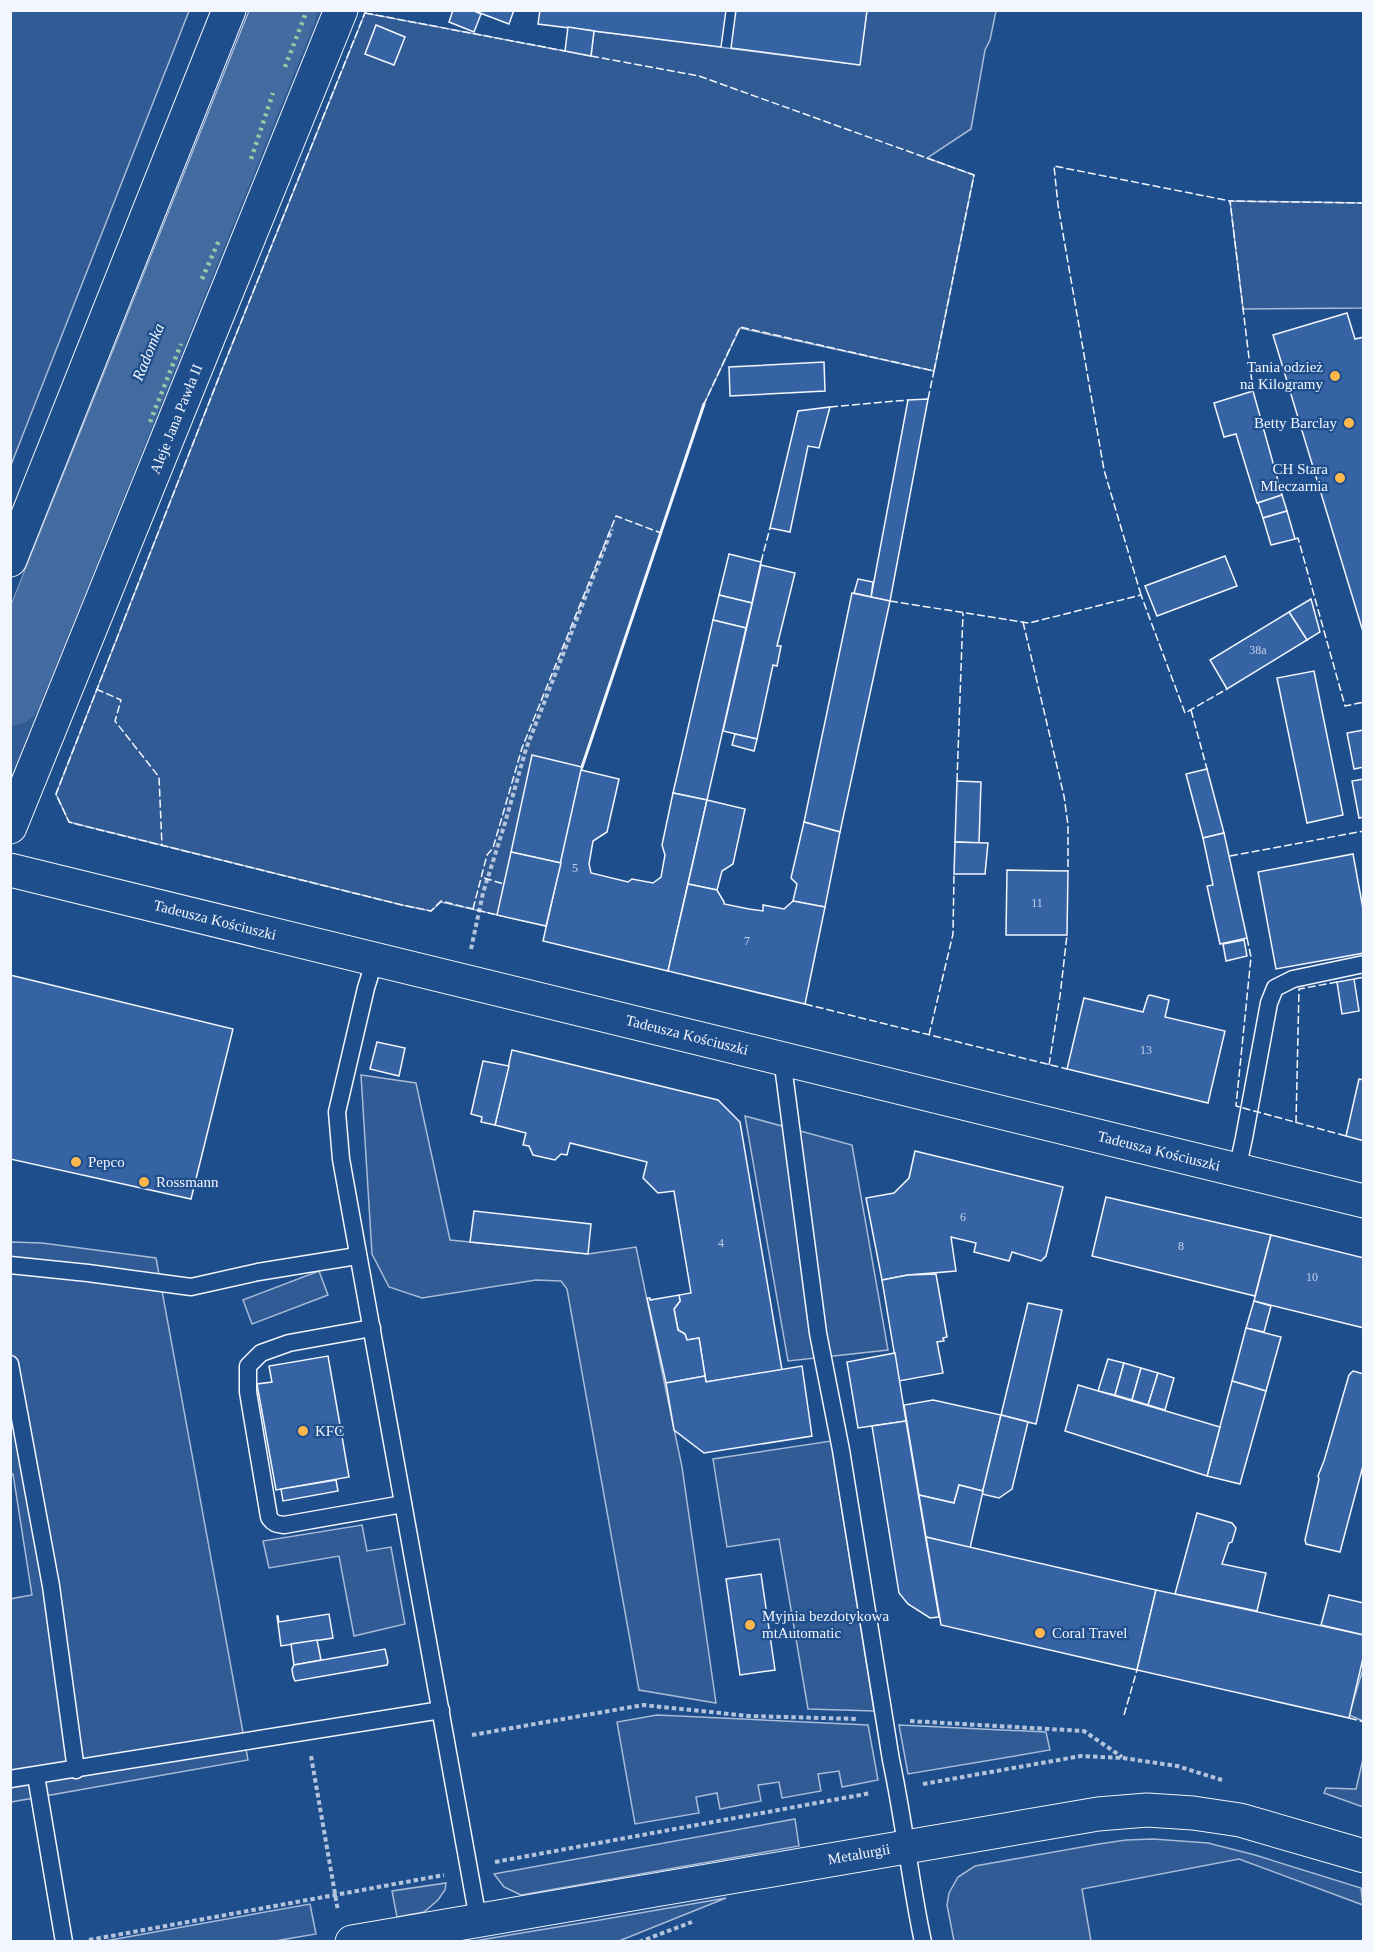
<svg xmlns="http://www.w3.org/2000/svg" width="1374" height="1952" font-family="'Times New Roman',serif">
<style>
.built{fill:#305b95;stroke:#a8bbd7;stroke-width:1.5}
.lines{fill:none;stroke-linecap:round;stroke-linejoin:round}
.river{stroke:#446ba0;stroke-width:64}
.building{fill:#3563a3;stroke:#f2f6ff;stroke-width:1.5}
.service-casing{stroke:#f2f6ff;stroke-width:19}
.minor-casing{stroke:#f2f6ff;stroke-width:35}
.tertiary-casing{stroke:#f2f6ff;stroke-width:35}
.path{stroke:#b3c4dc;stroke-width:4;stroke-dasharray:4.5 3;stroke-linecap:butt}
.service{stroke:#1f4e8c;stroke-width:16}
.minor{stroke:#1f4e8c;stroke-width:33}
.tertiary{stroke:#1f4e8c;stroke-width:33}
.hedge{stroke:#97c8a6;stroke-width:4.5;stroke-dasharray:3 4.5;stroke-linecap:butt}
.fence{stroke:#f2f6ff;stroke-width:1.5;stroke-dasharray:8 3;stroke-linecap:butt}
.wall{stroke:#f2f6ff;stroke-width:3}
.poi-dot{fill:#ffb74d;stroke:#1f4e8c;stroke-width:2}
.labels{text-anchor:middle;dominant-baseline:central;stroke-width:4.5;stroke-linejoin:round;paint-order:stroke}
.number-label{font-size:12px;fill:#c3d1e8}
.poi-label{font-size:15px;fill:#f2f6ff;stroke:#1f4e8c;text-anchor:start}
.street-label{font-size:15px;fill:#f2f6ff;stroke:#1f4e8c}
.water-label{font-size:16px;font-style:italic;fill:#f2f6ff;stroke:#1f4e8c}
</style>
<rect width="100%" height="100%" fill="#1f4e8c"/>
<g class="built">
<polygon points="11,10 189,11 11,465 10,11"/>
<polygon points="249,11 277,11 11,678 11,606"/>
<polygon points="293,11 323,11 11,785 11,723"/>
<polygon points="867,11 996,11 990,40 985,50 971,129 927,158 974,175 934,371 740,328 704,404 582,767 546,926 441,902 431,911 402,905 69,822 56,794 221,372 365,13 591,56 594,31 859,65"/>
<polygon points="1230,201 1363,203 1363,308 1243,309"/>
<polygon points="361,1075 416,1083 450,1240 588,1254 636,1247 682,1467 716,1703 639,1690 567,1289 561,1281 536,1280 422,1298 389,1287 372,1254"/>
<polygon points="745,1116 852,1145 888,1350 788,1361"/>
<polygon points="11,1242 42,1243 156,1258 248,1760 11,1802 10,1599 32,1595 13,1474 11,1474"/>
<polygon points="319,1271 328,1295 252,1324 243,1300"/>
<polygon points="831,1441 874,1711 808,1709 779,1539 727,1547 713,1459"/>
<polygon points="362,1525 367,1551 391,1547 405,1624 354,1636 339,1556 269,1568 263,1541"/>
<polygon points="1363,1669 1363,1721 1349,1715"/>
<polygon points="657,1715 868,1725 878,1780 842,1787 839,1771 818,1774 821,1791 782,1798 779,1782 758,1785 761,1801 720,1809 717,1793 696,1797 699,1813 635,1824 617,1722"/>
<polygon points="899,1725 1046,1732 1050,1750 908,1774"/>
<polygon points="1363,1759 1363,1807 1324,1793 1326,1788 1356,1789"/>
<polygon points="795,1819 799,1846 521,1895 504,1887 494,1874"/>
<polygon points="1153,1839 1208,1843 1255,1855 1361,1888 1363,1905 1239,1859 1082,1889 1091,1941 954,1941 947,1905 949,1893 958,1877 975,1866 1099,1844 1126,1840"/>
<polygon points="446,1883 445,1890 438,1900 424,1912 397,1917 392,1891"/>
<polygon points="726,1898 619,1941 474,1941 600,1920"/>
<polygon points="310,1904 316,1934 269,1942 105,1941"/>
</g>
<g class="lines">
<polyline class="river" points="10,694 285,10"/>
</g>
<g class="building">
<polygon points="453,10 472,10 481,14 474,32 449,22"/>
<polygon points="472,10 514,10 509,24"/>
<polygon points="540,10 726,10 721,47 538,24"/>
<polygon points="736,10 867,10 860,65 731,48"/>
<polygon points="376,25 405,37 394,65 365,54"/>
<polygon points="568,27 594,31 591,56 565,51"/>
<polygon points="1347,313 1355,339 1364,337 1364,635 1273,335"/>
<polygon points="824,362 825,391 730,396 729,367"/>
<polygon points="1253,391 1282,495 1257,503 1236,434 1224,437 1214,403"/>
<polygon points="928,399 890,601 871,597 908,400"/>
<polygon points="830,407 819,448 808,446 790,532 770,528 798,411"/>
<polygon points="1282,495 1287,511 1263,518 1258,503"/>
<polygon points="1287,511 1295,539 1271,545 1263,518"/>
<polygon points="729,554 761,562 752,603 719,595"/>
<polygon points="1225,556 1237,586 1157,616 1145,586"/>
<polygon points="761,565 795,573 777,646 781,646 777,666 773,665 757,739 723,731"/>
<polygon points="858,579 873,582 871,597 854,593"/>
<polygon points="852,593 890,601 840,832 804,822"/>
<polygon points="719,595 752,603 746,628 713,620"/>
<polygon points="1311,599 1320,632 1307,640 1289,612"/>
<polygon points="1289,612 1307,640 1227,689 1210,660"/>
<polygon points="713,620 746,628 707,800 673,793"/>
<polygon points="1314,671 1343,815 1307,823 1277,678"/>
<polygon points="1364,730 1364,767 1354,769 1347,733"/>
<polygon points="735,734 757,739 754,751 732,745"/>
<polygon points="532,755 582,767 561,863 511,852"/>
<polygon points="1207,769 1224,833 1203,838 1186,774"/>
<polygon points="581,770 619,779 607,832 593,841 589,864 591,873 628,882 632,879 653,883 661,877 665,855 662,845 673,793 707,800 668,971 543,941"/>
<polygon points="1364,779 1364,817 1359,818 1352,781"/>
<polygon points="957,781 981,782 979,843 955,842"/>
<polygon points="707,800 745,809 733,864 722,871 717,890 688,884"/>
<polygon points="804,822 840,832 825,907 793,901 797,884 791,878"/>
<polygon points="1224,833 1247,938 1220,944 1207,886 1213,885 1203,838"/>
<polygon points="955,842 988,843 985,874 954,874"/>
<polygon points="511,852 561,863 546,926 497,915"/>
<polygon points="1353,854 1364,914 1364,953 1276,969 1258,872"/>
<polygon points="1007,870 1068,871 1067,935 1006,935"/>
<polygon points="688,884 717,890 724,902 724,904 749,909 763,911 763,905 784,909 793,901 825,907 805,1004 668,971"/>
<polygon points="1244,940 1247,956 1226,961 1223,944"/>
<polygon points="10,975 233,1029 191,1199 10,1159"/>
<polygon points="1354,979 1359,1011 1342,1014 1337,982"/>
<polygon points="1150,995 1169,1000 1165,1017 1225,1031 1208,1103 1067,1069 1084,998 1143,1012 1148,996"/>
<polygon points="377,1042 405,1048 399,1076 370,1069"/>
<polygon points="512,1050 718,1100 740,1122 782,1370 706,1382 699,1338 687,1340 685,1334 678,1330 674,1309 680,1301 679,1295 691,1293 674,1191 658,1193 643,1178 647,1162 570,1143 567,1155 561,1154 555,1160 533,1155 529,1146 523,1145 526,1133 495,1125"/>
<polygon points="483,1061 509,1066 495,1125 481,1122 482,1117 471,1114"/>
<polygon points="1359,1079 1364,1080 1364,1141 1346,1136"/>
<polygon points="915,1151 1063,1187 1046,1256 1041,1261 1012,1252 1009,1261 974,1252 976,1243 951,1237 956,1271 908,1275 882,1280 866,1198 894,1193 909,1178"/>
<polygon points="1106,1197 1271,1235 1255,1296 1092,1256"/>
<polygon points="474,1211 591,1224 588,1254 470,1242"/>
<polygon points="1271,1235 1364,1258 1364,1328 1254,1301"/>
<polygon points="936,1274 947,1337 943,1338 944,1341 937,1342 943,1373 899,1381 882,1280 908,1275"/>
<polygon points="679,1295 680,1301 674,1309 678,1330 685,1334 687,1340 699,1338 705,1376 666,1383 647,1298 650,1298 650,1300"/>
<polygon points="1254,1301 1271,1306 1264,1332 1246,1328"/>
<polygon points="1028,1303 1062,1310 1036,1424 1001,1415"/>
<polygon points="1246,1328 1281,1337 1266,1391 1232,1381"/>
<polygon points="895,1353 906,1421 858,1428 847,1362"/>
<polygon points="328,1356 349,1477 276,1490 257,1384 272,1382 269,1366"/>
<polygon points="1108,1359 1124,1363 1115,1395 1098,1391"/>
<polygon points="1124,1363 1141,1368 1132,1400 1115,1395"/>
<polygon points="802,1366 812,1436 704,1453 674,1430 666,1383 705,1376 706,1382"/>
<polygon points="1141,1368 1158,1373 1148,1405 1132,1400"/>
<polygon points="1353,1371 1364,1374 1364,1462 1340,1552 1306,1544 1305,1540 1319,1479 1318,1476 1324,1461 1349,1375"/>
<polygon points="1158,1373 1174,1378 1165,1410 1148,1405"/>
<polygon points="1232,1381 1266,1391 1240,1484 1207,1476"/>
<polygon points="1078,1385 1220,1427 1207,1476 1065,1431"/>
<polygon points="933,1400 1001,1415 983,1491 959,1485 954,1503 919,1495 904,1405"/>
<polygon points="1001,1415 1028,1422 1012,1489 999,1498 982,1494"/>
<polygon points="906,1421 939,1617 930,1618 908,1604 899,1593 872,1426"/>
<polygon points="336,1480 338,1491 283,1501 281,1489"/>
<polygon points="959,1485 983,1491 970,1548 926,1537 919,1495 954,1503"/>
<polygon points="1197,1513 1232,1523 1236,1528 1232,1542 1229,1543 1222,1564 1266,1573 1257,1611 1175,1594"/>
<polygon points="926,1537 1156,1590 1137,1670 941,1625"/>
<polygon points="761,1574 775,1670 740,1675 726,1579"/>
<polygon points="1156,1590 1364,1635 1364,1654 1349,1718 1137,1670"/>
<polygon points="1329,1595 1364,1603 1364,1635 1321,1625"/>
<polygon points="329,1614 333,1638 281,1646 277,1616 278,1616 279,1622"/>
<polygon points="317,1640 321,1660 294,1665 291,1644"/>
<polygon points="385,1649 388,1662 387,1665 295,1681 293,1676 292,1669 294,1665"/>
</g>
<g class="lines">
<g class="service-casing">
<g id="service">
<polyline points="375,959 366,988 337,1112 341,1159 478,1919"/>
<path d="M782,1058L818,1333L841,1450L891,1760C904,1820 910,1881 923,1942"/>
<polyline points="1237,1170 1244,1138 1269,1003 1275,988 1293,979 1364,964"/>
<polyline points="10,1265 88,1273 191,1287 258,1272 357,1256"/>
<path d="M372,1328L289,1343L261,1353L248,1366V1392L269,1517C273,1524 277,1524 284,1525L403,1504"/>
<polyline points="10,1364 51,1586 76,1770"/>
<polyline points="36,1776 64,1942"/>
<polyline points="10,1779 441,1710"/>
</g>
</g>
<g class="minor-casing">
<g id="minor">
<polyline points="10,560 229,10"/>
<polyline points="10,827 341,10"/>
<polyline points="352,1942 1098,1814 1147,1810 1193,1813 1240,1820 1364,1856"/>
</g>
</g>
<g class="tertiary-casing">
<polyline id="tertiary" points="10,870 1364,1201"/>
</g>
<g class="path">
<polyline points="471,949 483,893 505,823 526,749 612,529"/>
<polyline points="910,1721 1084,1731 1122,1757"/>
<polyline points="472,1735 643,1705 749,1716 858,1719"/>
<polyline points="311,1756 338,1911"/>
<polyline points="923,1784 1081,1756 1123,1758 1177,1766 1222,1780"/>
<polyline points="495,1862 871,1793"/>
<polyline points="89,1940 444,1875"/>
<polyline points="639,1942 692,1922"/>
</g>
<use href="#service" class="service"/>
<use href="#minor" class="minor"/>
<use href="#tertiary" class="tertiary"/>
<g class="hedge">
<polyline points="285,67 307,10"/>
<polyline points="251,159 273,93"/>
<polyline points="202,279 220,238"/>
<polyline points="150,422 181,344"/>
</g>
<g class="fence">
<polyline points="366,10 221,372 56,794 69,822 80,825 402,905 431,911 441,901 497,915"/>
<polyline points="365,13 565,51"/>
<polyline points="591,56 699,76 974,175 934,371 740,327 704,404"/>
<polyline points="1253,391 1230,201 1364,203"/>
<polyline points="928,399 934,371"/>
<polyline points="830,407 908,400"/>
<polyline points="1295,539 1298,538 1345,706 1364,702"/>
<polyline points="761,562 770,528"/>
<polyline points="1141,595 1104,470 1058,205 1054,166 1230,201"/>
<polyline points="890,601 1029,623 1141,595 1185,713 1227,689"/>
<polyline points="1023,622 1064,796 1068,825 1068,871"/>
<polyline points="96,689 121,700 115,721 159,777 162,846"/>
<polyline points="1191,710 1207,769"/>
<polyline points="957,781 963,613"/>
<polyline points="1230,856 1364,831"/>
<polyline points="484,878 504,884"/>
<polyline points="473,909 487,855 493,848 522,748 616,516 661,533"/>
<polyline points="1247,938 1251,957 1236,1106 1346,1136"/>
<polyline points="1354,979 1364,977"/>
<polyline points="805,1004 1067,1069"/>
<polyline points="929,1035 953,934 954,874"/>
<polyline points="1049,1065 1060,996 1067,935"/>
<polyline points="1296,1123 1299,989 1337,982"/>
<polyline points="1124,1715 1137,1670"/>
<polyline points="1349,1718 1364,1722"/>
</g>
<polyline class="wall" points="582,767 704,404"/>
</g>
<g class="poi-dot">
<circle cx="1335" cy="376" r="6"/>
<circle cx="1349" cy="423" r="6"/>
<circle cx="1340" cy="478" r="6"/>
<circle cx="76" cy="1162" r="6"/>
<circle cx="144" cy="1182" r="6"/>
<circle cx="303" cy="1431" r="6"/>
<circle cx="750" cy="1625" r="6"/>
<circle cx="1040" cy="1633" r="6"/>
</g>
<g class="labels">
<g class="number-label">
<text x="1258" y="650">38a</text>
<text x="575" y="868">5</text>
<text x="1037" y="903">11</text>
<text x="747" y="941">7</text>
<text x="1146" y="1050">13</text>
<text x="963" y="1217">6</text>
<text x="721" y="1243">4</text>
<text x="1181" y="1246">8</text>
<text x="1312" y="1277">10</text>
</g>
<g class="poi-label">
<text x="1323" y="367" text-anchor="end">Tania odzież<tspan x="1323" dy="17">na Kilogramy</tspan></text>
<text x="1337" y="423" text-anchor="end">Betty Barclay</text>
<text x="1328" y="469" text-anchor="end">CH Stara<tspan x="1328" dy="17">Mleczarnia</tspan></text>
<text x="88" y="1162">Pepco</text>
<text x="156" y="1182">Rossmann</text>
<text x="315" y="1431">KFC</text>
<text x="762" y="1616">Myjnia bezdotykowa<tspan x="762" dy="17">mtAutomatic</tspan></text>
<text x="1052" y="1633">Coral Travel</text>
</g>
<g class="street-label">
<text transform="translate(176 419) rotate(-68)">Aleje Jana Pawła II</text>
<text transform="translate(215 920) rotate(14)">Tadeusza Kościuszki</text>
<text transform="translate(687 1035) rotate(14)">Tadeusza Kościuszki</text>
<text transform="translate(1159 1151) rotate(14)">Tadeusza Kościuszki</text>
<text transform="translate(859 1854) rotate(-10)">Metalurgii</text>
</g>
<g class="water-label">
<text transform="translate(148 352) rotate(-68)">Radomka</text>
</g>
</g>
<rect width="1374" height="1952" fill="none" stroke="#f2f6ff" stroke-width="24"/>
</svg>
